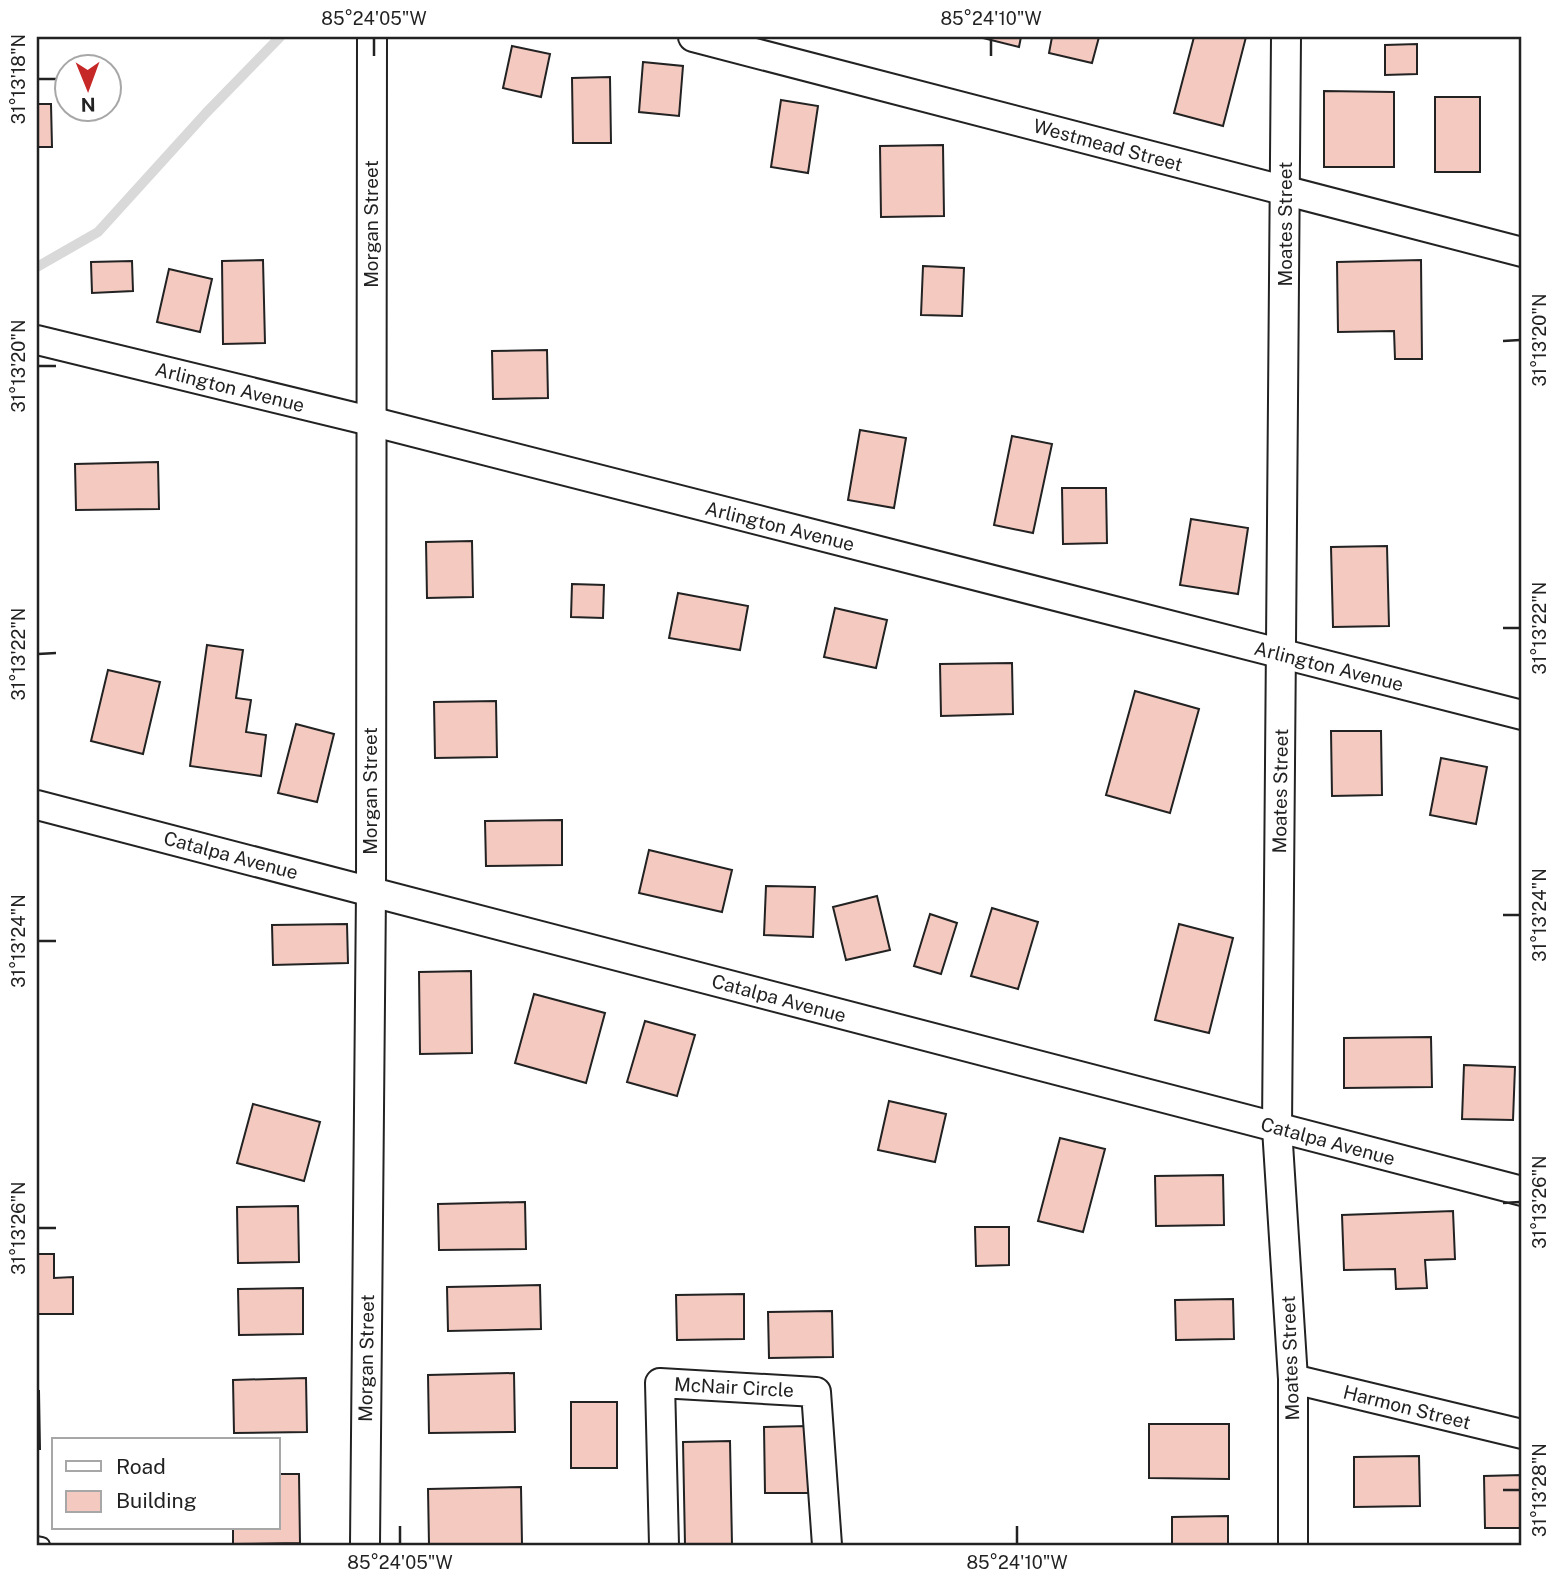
<svg xmlns="http://www.w3.org/2000/svg" width="1559" height="1582" font-family="'Public Sans',sans-serif">
<style>
.lines{fill:none;stroke-linecap:round;stroke-linejoin:round}
.stream{stroke:#d9d9d9;stroke-width:10}
.building{fill:#f3c9c0;stroke:#222;stroke-width:2}
.service-casing{stroke:#222;stroke-width:18}
.minor-casing{stroke:#222;stroke-width:32}
.service{stroke:#fff;stroke-width:14}
.minor{stroke:#fff;stroke-width:28}
.ticks{fill:none;stroke:#222;stroke-width:2.5}
.labels{text-anchor:middle;dominant-baseline:central;stroke-width:5;stroke-linejoin:round;paint-order:stroke}
.street-label{font-size:19px;fill:#222;stroke:#fff}
.neatline{fill:none;stroke:#222;stroke-width:2.5}
.ticks-label{font-size:18px;text-anchor:middle;fill:#222}
</style>
<rect width="100%" height="100%" fill="#fff"/>
<g class="lines">
<polyline class="stream" points="37,267 98,232 206,113 280,37"/>
</g>
<g class="building">
<polygon points="979,37 1021,37 1019,47"/>
<polygon points="1052,37 1099,37 1092,63 1049,53"/>
<polygon points="1194,37 1246,37 1223,126 1174,113"/>
<polygon points="1417,44 1417,74 1385,75 1385,45"/>
<polygon points="512,46 550,54 541,97 503,88"/>
<polygon points="643,62 683,66 679,116 639,112"/>
<polygon points="610,77 611,143 573,143 572,78"/>
<polygon points="1324,91 1394,92 1394,167 1324,167"/>
<rect x="1435" y="97" width="45" height="75"/>
<polygon points="781,100 818,106 808,173 771,167"/>
<polygon points="37,104 51,104 52,147 37,147"/>
<polygon points="943,145 944,216 881,217 880,146"/>
<polygon points="263,260 265,343 223,344 222,261"/>
<polygon points="1421,260 1422,359 1395,359 1394,331 1338,332 1337,262"/>
<polygon points="132,261 133,291 92,293 91,262"/>
<polygon points="923,266 964,268 962,316 921,315"/>
<polygon points="169,269 212,279 200,332 157,322"/>
<polygon points="547,350 548,398 493,399 492,351"/>
<polygon points="860,430 906,438 894,508 848,500"/>
<polygon points="1012,436 1052,444 1033,533 994,525"/>
<polygon points="158,462 159,509 76,510 75,464"/>
<polygon points="1062,488 1106,488 1107,543 1063,544"/>
<polygon points="1191,519 1248,528 1238,594 1180,585"/>
<polygon points="472,541 473,597 427,598 426,542"/>
<polygon points="1387,546 1389,626 1333,627 1331,547"/>
<polygon points="572,584 604,585 603,618 571,617"/>
<polygon points="678,593 748,606 740,650 669,638"/>
<polygon points="835,608 887,620 876,668 824,657"/>
<polygon points="207,645 243,650 236,698 251,700 246,732 266,735 261,776 190,766"/>
<polygon points="1012,663 1013,714 941,716 940,664"/>
<polygon points="108,670 160,682 143,754 91,741"/>
<polygon points="1135,691 1199,709 1170,813 1106,795"/>
<polygon points="496,701 497,757 435,758 434,702"/>
<polygon points="296,724 334,734 317,802 278,793"/>
<polygon points="1331,731 1381,731 1382,795 1332,796"/>
<polygon points="1441,758 1487,767 1476,824 1430,815"/>
<polygon points="562,820 562,865 486,866 485,821"/>
<polygon points="649,850 732,870 722,912 639,893"/>
<polygon points="766,886 815,887 813,937 764,935"/>
<polygon points="877,896 890,950 846,960 833,907"/>
<polygon points="992,908 1038,922 1018,989 971,976"/>
<polygon points="930,914 957,923 941,974 914,966"/>
<polygon points="347,924 348,963 273,965 272,925"/>
<polygon points="1179,924 1233,938 1209,1033 1155,1020"/>
<polygon points="471,971 472,1053 420,1054 419,972"/>
<polygon points="534,994 605,1013 586,1083 515,1063"/>
<polygon points="645,1021 695,1035 677,1096 627,1082"/>
<polygon points="1431,1037 1432,1087 1344,1088 1344,1038"/>
<polygon points="1464,1065 1515,1067 1513,1120 1462,1119"/>
<polygon points="889,1101 946,1114 935,1162 878,1150"/>
<polygon points="253,1104 320,1122 304,1181 237,1163"/>
<polygon points="1060,1138 1105,1149 1083,1232 1038,1221"/>
<polygon points="1223,1175 1224,1225 1156,1226 1155,1176"/>
<polygon points="525,1202 526,1249 439,1250 438,1204"/>
<polygon points="298,1206 299,1262 238,1263 237,1207"/>
<polygon points="1453,1211 1455,1259 1425,1260 1427,1288 1396,1289 1395,1269 1344,1270 1342,1215"/>
<polygon points="975,1227 1009,1227 1009,1265 976,1266"/>
<polygon points="37,1254 54,1254 54,1278 73,1277 73,1314 37,1314"/>
<polygon points="540,1285 541,1329 448,1331 447,1287"/>
<polygon points="303,1288 303,1334 239,1335 238,1289"/>
<polygon points="744,1294 744,1339 677,1340 676,1295"/>
<polygon points="1233,1299 1234,1339 1176,1340 1175,1300"/>
<polygon points="832,1311 833,1357 769,1358 768,1312"/>
<polygon points="514,1373 515,1432 429,1433 428,1375"/>
<polygon points="306,1378 307,1432 234,1433 233,1380"/>
<polygon points="37,1391 39,1391 40,1449 37,1449"/>
<rect x="571" y="1402" width="46" height="66"/>
<polygon points="1149,1424 1229,1424 1229,1479 1149,1478"/>
<polygon points="808,1426 809,1493 765,1493 764,1427"/>
<polygon points="730,1441 732,1545 685,1545 683,1442"/>
<polygon points="1419,1456 1420,1506 1354,1507 1354,1457"/>
<polygon points="278,1474 299,1474 300,1543 233,1544 233,1528 278,1528"/>
<polygon points="1522,1475 1522,1528 1485,1528 1484,1476"/>
<polygon points="521,1487 522,1544 429,1545 428,1489"/>
<polygon points="1228,1516 1228,1545 1172,1545 1172,1517"/>
</g>
<g class="lines">
<g class="service-casing">
<polyline id="service" points="37,1544 42,1545"/>
</g>
<g class="minor-casing">
<g id="minor">
<polyline points="693,37 1522,252"/>
<polyline points="1286,37 1277,1128 1293,1379 1293,1545"/>
<polyline points="37,340 370,421 1522,715"/>
<polyline points="37,805 1522,1191"/>
<polyline points="1293,1379 1522,1434"/>
<polyline points="365,1545 371,892 372,37"/>
<polyline points="664,1545 660,1383 816,1392 827,1545"/>
</g>
</g>
<use href="#service" class="service"/>
<use href="#minor" class="minor"/>
</g>
<path class="ticks" d="M374,38V56M991,38V56M38,79H56M1503,341L1520,340M38,366H56M1503,628H1520M38,654L56,653M1503,915H1520M38,941H56M1503,1203L1520,1202M38,1228H56M1503,1490H1520M400,1526V1544M1017,1526V1544"/>
<g class="labels">
<g class="street-label">
<text transform="translate(1108 145) rotate(15)">Westmead Street</text>
<text transform="translate(371 224) rotate(-90)">Morgan Street</text>
<text transform="translate(1285 224) rotate(-90)">Moates Street</text>
<text transform="translate(230 387) rotate(14)">Arlington Avenue</text>
<text transform="translate(780 526) rotate(14)">Arlington Avenue</text>
<text transform="translate(1329 666) rotate(14)">Arlington Avenue</text>
<text transform="translate(370 791) rotate(-90)">Morgan Street</text>
<text transform="translate(1280 791) rotate(-89)">Moates Street</text>
<text transform="translate(231 855) rotate(15)">Catalpa Avenue</text>
<text transform="translate(779 998) rotate(15)">Catalpa Avenue</text>
<text transform="translate(1328 1141) rotate(15)">Catalpa Avenue</text>
<text transform="translate(366 1358) rotate(-89)">Morgan Street</text>
<text transform="translate(1290 1358) rotate(-92)">Moates Street</text>
<text transform="translate(734 1387) rotate(3)">McNair Circle</text>
<text transform="translate(1407 1407) rotate(14)">Harmon Street</text>
</g>
</g>
<rect width="1559" height="1582" fill="none" stroke="#ffffff" stroke-width="77"/>
<rect x="52" y="1438" width="228" height="91" fill="#ffffff" stroke="#a7a7a7" stroke-width="2"/>
<rect x="66" y="1461" width="35" height="10" fill="#ffffff" stroke="#a7a7a7" stroke-width="2"/>
<text x="116" y="1474" font-size="21" fill="#222222">Road</text>
<rect x="66" y="1491" width="35" height="21" fill="#f3c9c0" stroke="#a7a7a7" stroke-width="2"/>
<text x="116" y="1508" font-size="21" fill="#222222">Building</text>
<g transform="translate(88 88) rotate(179)"><circle r="33" fill="#ffffff" stroke="#a7a7a7" stroke-width="2"/>
<path d="M0-5L12 26L0 18L-12 26Z" fill="#c62828"/>
<text y="-10" font-size="19" font-weight="bold" text-anchor="middle" fill="#222222">N</text>
</g>
<rect x="38" y="38" width="1482" height="1506" class="neatline"/>
<g class="ticks-label">
<text x="374" y="25">85°24'05"W</text>
<text x="991" y="25">85°24'10"W</text>
<text transform="translate(19 79) rotate(-90)" y="6">31°13'18"N</text>
<text transform="translate(1540 340) rotate(-90)" y="6">31°13'20"N</text>
<text transform="translate(19 366) rotate(-90)" y="6">31°13'20"N</text>
<text transform="translate(1540 628) rotate(-90)" y="6">31°13'22"N</text>
<text transform="translate(19 654) rotate(-90)" y="6">31°13'22"N</text>
<text transform="translate(1540 915) rotate(-90)" y="6">31°13'24"N</text>
<text transform="translate(19 941) rotate(-90)" y="6">31°13'24"N</text>
<text transform="translate(1540 1202) rotate(-90)" y="6">31°13'26"N</text>
<text transform="translate(19 1228) rotate(-90)" y="6">31°13'26"N</text>
<text transform="translate(1540 1490) rotate(-90)" y="6">31°13'28"N</text>
<text x="400" y="1569">85°24'05"W</text>
<text x="1017" y="1569">85°24'10"W</text>
</g>
</svg>
